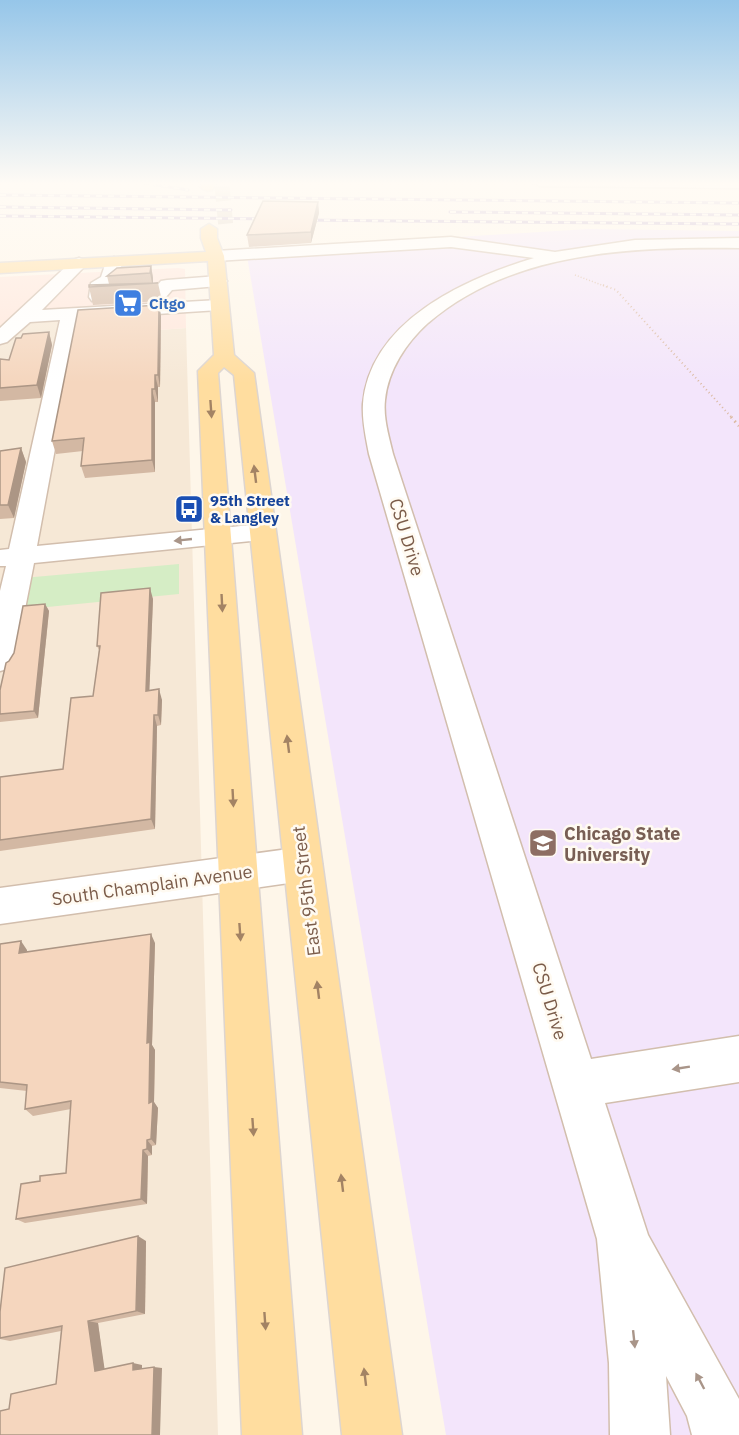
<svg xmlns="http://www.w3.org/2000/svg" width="739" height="1435" font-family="'IBM Plex Sans',sans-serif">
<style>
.residential{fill:#f6e8d6}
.commercial{fill:#ffe7dc}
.education{fill:#f3e5fb}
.green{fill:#d5edc5}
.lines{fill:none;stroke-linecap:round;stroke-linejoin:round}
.major-tunnel{stroke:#ddd0c1;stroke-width:15;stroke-dasharray:15 8;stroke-linecap:butt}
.minor-casing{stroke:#d2bead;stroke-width:3}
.major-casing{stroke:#ddd5d0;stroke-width:3}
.path-far2{stroke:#dbb9a0;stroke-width:1.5;stroke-dasharray:1 2;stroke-linecap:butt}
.path-far1{stroke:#dbb9a0;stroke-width:2;stroke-dasharray:1 3;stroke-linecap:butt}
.path{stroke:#dbb9a0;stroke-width:3;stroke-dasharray:1.5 4;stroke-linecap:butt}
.minor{fill:#fff;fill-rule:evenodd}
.major{fill:#ffdd9f;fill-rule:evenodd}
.rail-casing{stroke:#baa5ca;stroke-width:3}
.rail{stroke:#fffaf1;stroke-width:2;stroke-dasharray:6;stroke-linecap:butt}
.wall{fill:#d3b8a3}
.shaded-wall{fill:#ac9685}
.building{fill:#f5d6be;stroke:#ac9685;stroke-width:1.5}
.oneway{fill:#a38364}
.oneway2{fill:#a99589}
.labels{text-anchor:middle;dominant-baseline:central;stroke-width:5;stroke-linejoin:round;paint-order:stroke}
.far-shop-label{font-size:15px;font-weight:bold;fill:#366cbe;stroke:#fffaf1;text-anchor:start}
.far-transit-label{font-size:15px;font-weight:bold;fill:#164399;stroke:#fffaf1;text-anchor:start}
.street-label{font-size:18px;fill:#7b5c4a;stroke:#fffaf1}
.education-label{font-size:18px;font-weight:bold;fill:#785e54;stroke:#fffaf1;text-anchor:start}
</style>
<rect width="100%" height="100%" fill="#fef6e9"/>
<polygon class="residential" points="71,314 66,337 186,328 218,1435 0,1435 0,326 9,318"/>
<polygon class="commercial" points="178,268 185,269 186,328 66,337 70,314 9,318 0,326 0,277"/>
<polygon class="education" points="588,229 739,231 739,1435 446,1435 246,250"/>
<polygon class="green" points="179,564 179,594 17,610 23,578"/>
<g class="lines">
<polyline class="major-tunnel" points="222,186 226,228"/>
<g class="minor-casing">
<g id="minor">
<polygon points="532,182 739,182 739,188 539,186"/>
<path d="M451,237L555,252L635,240L739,238V248C633,247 513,250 428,323C406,343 388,370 385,400C383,418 389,437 393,454L591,1059L739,1036V1082L605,1103L648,1235L739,1399V1435H692L687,1416L666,1376L670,1435H610L609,1363L597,1239L369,454C366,438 362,421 363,404C370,321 465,279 534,258L451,247L216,261L208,256L216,251Z"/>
<polygon points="114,257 122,262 118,280 108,286 108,291 155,288 161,281 167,280 218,276 224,277 227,281 224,285 218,286 172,290 166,297 160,298 92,301 89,297 91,283 101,277 106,262"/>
<polygon points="79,258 85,260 87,263 85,266 42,310 219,300 225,301 228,305 225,309 219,310 79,319 37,546 262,524 271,526 275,532 271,538 262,540 34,563 15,660 11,668 0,671 0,591 6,566 0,566 0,550 9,549 60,320 30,322 7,342 0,344 0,328 73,260"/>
<polygon points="303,847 317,852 322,864 317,876 303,881 0,924 0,888"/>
</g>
</g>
<g class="major-casing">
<g id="major">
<polygon points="204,182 218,182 212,190 207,191 200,187"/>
<polygon points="209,224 217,229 217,238 224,256 234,355 254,373 402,1435 342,1435 234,375 224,367 218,373 302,1435 242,1435 198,371 214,355 208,261 0,273 0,263 206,252 201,238 201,229"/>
</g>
</g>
<g class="path-far2">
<polyline points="306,182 306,185"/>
<polyline points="575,275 607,287"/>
</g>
<polyline class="path-far1" points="603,285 616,290 733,419"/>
<polyline class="path" points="731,417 739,426"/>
<use href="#minor" class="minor"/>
<use href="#major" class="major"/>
<g class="rail-casing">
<g id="rail">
<polyline points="138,182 188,190"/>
<polyline points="0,195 739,203"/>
<polyline points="0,207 231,210"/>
<polyline points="450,212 739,215"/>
<polyline points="0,216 270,219"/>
<polyline points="300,220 739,224"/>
</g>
</g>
<use href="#rail" class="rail"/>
</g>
<g class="wall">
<polygon points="318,202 319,213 311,243 249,247 247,235"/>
<polygon points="151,266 153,278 153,283 158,283 162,301 93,305 89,287 109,284 107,276"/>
<polygon points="159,305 161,316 160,387 158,387 158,402 155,402 155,472 85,478 81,466 83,451 56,454 52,441"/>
<polygon points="49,332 52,345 41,398 0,401 0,359 9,360 21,338"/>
<polygon points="21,448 26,462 14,518 0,519 0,451"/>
<polygon points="153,599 149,690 162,700 161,725 157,726 155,829 0,851 0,777 63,769 93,696 99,650 97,646"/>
<polygon points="45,604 49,611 38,718 0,722 0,690 9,661"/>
<polygon points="155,943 152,1045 155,1050 154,1102 158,1108 156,1145 152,1146 152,1155 148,1156 147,1204 25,1223 16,1219 40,1181 66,1173 71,1109 33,1116 25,1109 27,1091 0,1088 0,944 27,950 27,952"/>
<polygon points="146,1241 145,1314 98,1323 104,1369 142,1365 142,1368 162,1368 9,1409 56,1384 61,1331 10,1341 0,1339 0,1312"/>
</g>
<g class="shaded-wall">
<polygon points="318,202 319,213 311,243 311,232"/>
<polygon points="151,266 153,278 153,283 152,283 150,273"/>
<polygon points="159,305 161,316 160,387 158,375"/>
<polygon points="49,332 52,345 41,398 37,385"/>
<polygon points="155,375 158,387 158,402 155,389"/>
<polygon points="152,389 155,402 155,472 152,460"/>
<polygon points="21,448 26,462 14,518 8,505"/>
<polygon points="150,588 153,599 149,701 146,691"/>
<polygon points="45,604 49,611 38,718 34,711"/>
<polygon points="159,689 162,700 161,725 158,715"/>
<polygon points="154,715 157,726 155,829 151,819"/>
<polygon points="151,934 155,943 152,1045 155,1050 154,1102 158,1108 156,1145 151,1139 147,1043"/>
<polygon points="21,941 27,950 26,962 19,953"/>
<polygon points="147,1140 152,1146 152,1155 147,1149"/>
<polygon points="143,1150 148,1156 147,1204 141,1199"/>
<polygon points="138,1236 146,1241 145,1314 136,1311"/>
<polygon points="88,1321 98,1323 105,1372 95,1371"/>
<polygon points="133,1363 142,1365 142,1371 133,1370"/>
<polygon points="154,1367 162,1368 160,1435 152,1435"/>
</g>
<g class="building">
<polygon points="263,201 318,202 311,232 247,235"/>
<polygon points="151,266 150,273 107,276 117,268"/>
<polygon points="158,283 89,287 89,285"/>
<polygon points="159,305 158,375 155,375 155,389 152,389 152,460 81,466 84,438 52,441 78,310"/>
<polygon points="49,332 37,385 0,388 0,359 9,360 16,338 21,338 23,334"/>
<polygon points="21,448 8,505 0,505 0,451"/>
<polygon points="150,588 146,691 159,689 158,715 154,715 151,819 0,840 0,777 63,769 71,698 93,696 100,646 97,646 101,593"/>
<polygon points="45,604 34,711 0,714 0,690 6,663 9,661 14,653 23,606"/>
<polygon points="151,934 147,1043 150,1042 149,1103 153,1101 151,1139 147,1140 147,1149 143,1150 141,1199 16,1219 21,1184 40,1181 40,1176 66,1173 71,1101 25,1109 27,1085 0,1082 0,944 21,941 19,953"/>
<polygon points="138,1236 136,1311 88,1321 95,1371 133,1363 133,1370 154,1367 152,1435 0,1435 0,1411 9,1409 11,1394 56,1384 62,1326 0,1338 0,1312 5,1268"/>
</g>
<defs><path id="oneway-solid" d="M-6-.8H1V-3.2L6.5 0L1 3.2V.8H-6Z" transform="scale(1.5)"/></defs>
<g class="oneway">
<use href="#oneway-solid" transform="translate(211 409) rotate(86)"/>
<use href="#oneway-solid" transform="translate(255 474) rotate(-97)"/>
<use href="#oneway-solid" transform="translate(222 603) rotate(87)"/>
<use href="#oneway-solid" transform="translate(288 744) rotate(-97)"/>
<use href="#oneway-solid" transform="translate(233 798) rotate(87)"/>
<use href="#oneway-solid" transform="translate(240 932) rotate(86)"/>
<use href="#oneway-solid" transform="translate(318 990) rotate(-97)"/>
<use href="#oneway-solid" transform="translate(253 1127) rotate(86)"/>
<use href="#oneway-solid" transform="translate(342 1183) rotate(-97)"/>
<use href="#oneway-solid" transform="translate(265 1321) rotate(86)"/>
<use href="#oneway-solid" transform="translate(365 1377) rotate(-97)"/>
</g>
<g class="oneway2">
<use href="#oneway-solid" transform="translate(183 540) rotate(174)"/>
<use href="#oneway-solid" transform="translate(681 1068) rotate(171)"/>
<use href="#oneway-solid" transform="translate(634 1339) rotate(84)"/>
<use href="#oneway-solid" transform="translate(700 1381) rotate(-118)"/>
</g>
<linearGradient id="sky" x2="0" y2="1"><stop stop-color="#96c6e9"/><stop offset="0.48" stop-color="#fffbf5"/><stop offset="1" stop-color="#fffbf5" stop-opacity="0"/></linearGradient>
<rect width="739" height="383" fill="url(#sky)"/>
<defs>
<g id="supermarket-square" transform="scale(1.5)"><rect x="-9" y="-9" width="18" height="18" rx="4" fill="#3f7fe0" stroke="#fffaf1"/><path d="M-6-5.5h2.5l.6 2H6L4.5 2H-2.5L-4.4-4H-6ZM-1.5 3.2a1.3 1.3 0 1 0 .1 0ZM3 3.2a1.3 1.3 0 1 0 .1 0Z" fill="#fff"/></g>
<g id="bus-square" transform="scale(1.5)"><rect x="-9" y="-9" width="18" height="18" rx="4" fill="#1a4fb4" stroke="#fffaf1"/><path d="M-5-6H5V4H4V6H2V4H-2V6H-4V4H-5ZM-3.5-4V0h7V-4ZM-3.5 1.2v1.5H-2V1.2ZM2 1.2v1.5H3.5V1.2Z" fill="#fff"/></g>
<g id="university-square" transform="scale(1.5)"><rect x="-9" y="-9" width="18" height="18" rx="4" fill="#8d6e63" stroke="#fffaf1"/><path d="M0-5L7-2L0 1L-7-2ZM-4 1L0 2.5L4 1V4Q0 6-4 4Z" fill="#fff"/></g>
</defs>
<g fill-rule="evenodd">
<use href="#supermarket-square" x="128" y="303"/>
<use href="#bus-square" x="189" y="509"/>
<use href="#university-square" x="543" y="843"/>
</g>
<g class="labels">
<g class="far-shop-label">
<text x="149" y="303">Citgo</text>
</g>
<g class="far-transit-label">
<text x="210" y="500">95th Street<tspan x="210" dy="17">&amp; Langley</tspan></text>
</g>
<g class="street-label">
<text transform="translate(407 537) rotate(73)">CSU Drive</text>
<text transform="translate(152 885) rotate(-8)">South Champlain Avenue</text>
<text transform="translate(306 891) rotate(-97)">East 95th Street</text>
<text transform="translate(550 1001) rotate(73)">CSU Drive</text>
</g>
<g class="education-label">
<text x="564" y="833">Chicago State<tspan x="564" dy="21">University</tspan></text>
</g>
</g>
</svg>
